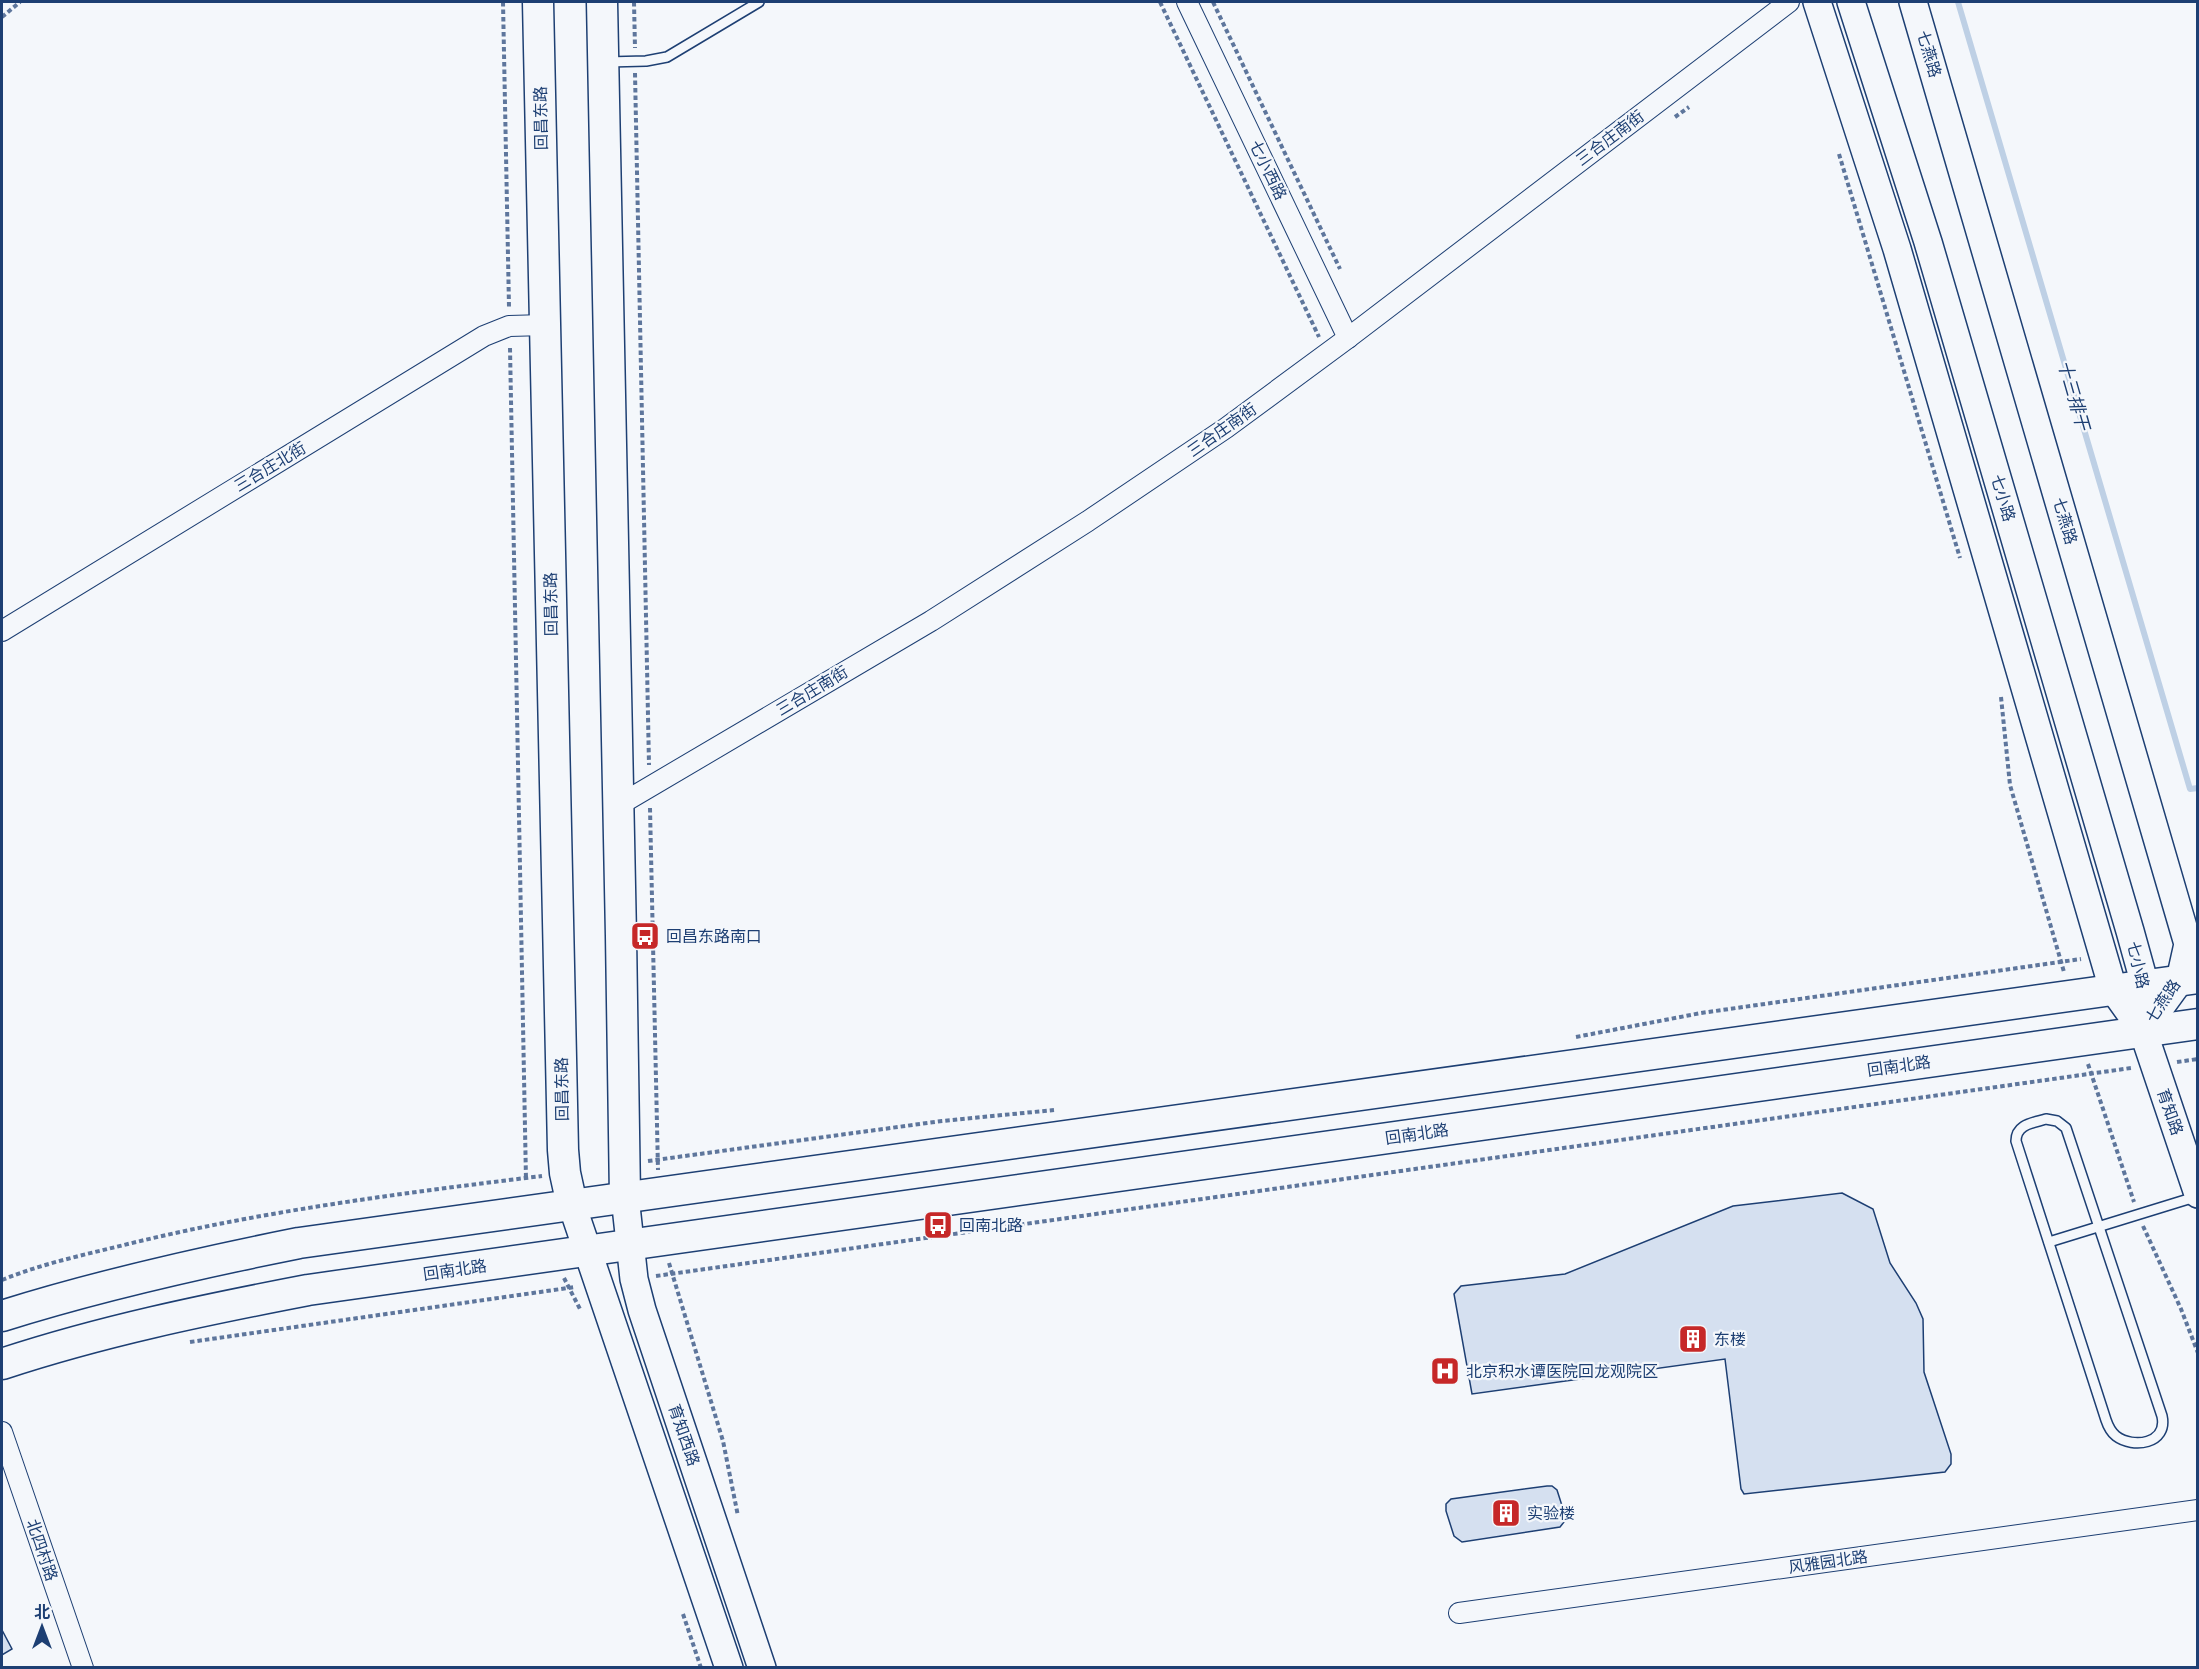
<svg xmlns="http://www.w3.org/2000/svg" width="2199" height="1669" font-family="'DejaVu Sans','Noto Sans SC',sans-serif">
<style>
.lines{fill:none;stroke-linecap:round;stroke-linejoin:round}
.stream{stroke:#bed0e5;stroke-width:6}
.building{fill:#d5e0f0;stroke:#1d3f73;stroke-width:1.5}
.lane-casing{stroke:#1d3f73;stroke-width:12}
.street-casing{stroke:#1d3f73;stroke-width:22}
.secondary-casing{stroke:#1d3f73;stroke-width:30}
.primary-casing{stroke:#1d3f73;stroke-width:33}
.path{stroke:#5e769c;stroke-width:4;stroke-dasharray:4.5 3;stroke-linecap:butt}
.lane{stroke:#f4f7fb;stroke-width:9}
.street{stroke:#f4f7fb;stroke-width:20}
.secondary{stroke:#f4f7fb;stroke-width:27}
.primary{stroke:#f4f7fb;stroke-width:30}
.labels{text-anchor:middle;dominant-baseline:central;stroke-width:4.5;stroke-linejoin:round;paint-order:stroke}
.street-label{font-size:16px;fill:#1d3f73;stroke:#f4f7fb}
.poi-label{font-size:16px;fill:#1d3f73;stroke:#f4f7fb;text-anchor:start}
.water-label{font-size:18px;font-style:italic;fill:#1d3f73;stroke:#f4f7fb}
</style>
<rect width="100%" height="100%" fill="#f4f7fb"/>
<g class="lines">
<polyline class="stream" points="1958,2 2190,789 2198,788"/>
</g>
<g class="building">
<polygon points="1842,1193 1873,1209 1890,1263 1916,1303 1923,1319 1924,1372 1951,1454 1951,1464 1945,1472 1744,1494 1741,1489 1725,1359 1472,1394 1454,1294 1461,1286 1565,1274 1733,1206"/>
<polygon points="1547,1486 1552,1486 1557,1490 1565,1515 1564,1522 1560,1527 1462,1542 1454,1536 1446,1511 1446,1504 1451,1499"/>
<polygon points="2,1630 12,1649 2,1655"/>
</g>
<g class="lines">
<g class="lane-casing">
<g id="lane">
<polyline points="607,62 646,61 667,57 759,2"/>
<path d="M2046,1119L2057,1121L2066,1128L2162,1416C2168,1444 2133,1449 2116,1436C2111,1432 2108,1426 2106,1420L2016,1141C2016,1124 2033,1123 2046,1119Z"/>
<polyline points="2049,1242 2195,1197"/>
</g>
</g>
<g class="street-casing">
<g id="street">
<polyline points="1187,2 1348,338"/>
<polyline points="2,631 484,336 509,326 545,325"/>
<polyline points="619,805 931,621 1088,521 1226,428 1348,338 1789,2"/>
<polyline points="2,1432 83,1668"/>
<polyline points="1459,1613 2198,1510"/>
</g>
</g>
<g class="secondary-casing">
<g id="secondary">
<polyline points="1817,2 1897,249 2113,989 2143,1031 2198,1194"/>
<polyline points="1851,2 1928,242 2130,931 2145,985 2144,1006"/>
<polyline points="1913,2 2188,944 2180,980 2143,1031"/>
<polyline points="625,1197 634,1279 642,1310 762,1668"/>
<polyline points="572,1205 729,1668"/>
</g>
</g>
<g class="primary-casing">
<g id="primary">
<polyline points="538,2 563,1150 565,1173 572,1205"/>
<polyline points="602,2 621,936 625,1197"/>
<path d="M2,1316C100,1285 199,1263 299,1243L2198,978"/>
<path d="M2,1364C102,1331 204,1310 308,1290L2198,1024"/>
</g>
</g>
<g class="path">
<polyline points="503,2 509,307"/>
<polyline points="634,2 635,48"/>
<polyline points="1160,2 1319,337"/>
<polyline points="1213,2 1340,269"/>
<polyline points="2,17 20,2"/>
<polyline points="635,73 649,765"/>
<polyline points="1675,117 1689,107"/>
<polyline points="1839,154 1960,558"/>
<polyline points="510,348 526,1180"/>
<polyline points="2001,697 2010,785 2064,972"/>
<polyline points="650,808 658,1170"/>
<polyline points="1576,1037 1701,1013 2081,959"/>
<polyline points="2177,1062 2198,1059"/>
<polyline points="2088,1064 2134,1202"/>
<polyline points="648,1161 942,1121 1054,1110"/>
<polyline points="2143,1226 2181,1309 2198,1353"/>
<polyline points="669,1263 723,1441 738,1516"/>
<polyline points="656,1276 2131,1068"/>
<polyline points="564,1278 581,1311"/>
<path d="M2,1280C41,1264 83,1255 124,1245C261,1211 403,1193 542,1176"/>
<polyline points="190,1342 575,1287"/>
<polyline points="683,1614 701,1668"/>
</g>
<use href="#lane" class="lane"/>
<use href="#street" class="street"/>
<use href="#secondary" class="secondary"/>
<use href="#primary" class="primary"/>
</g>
<defs>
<g id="bus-square" transform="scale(1.5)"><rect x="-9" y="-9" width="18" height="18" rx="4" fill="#c62828" stroke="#f4f7fb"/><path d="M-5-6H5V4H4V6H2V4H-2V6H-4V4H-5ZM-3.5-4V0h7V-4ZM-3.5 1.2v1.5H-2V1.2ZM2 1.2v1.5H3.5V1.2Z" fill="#fff"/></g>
<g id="building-square" transform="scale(1.5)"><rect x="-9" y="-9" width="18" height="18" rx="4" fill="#c62828" stroke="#f4f7fb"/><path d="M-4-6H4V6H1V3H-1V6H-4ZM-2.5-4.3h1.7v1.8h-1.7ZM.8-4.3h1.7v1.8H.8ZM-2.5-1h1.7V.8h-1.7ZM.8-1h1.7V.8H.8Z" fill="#fff"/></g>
<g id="hospital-square" transform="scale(1.5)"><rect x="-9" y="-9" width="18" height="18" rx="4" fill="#c62828" stroke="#f4f7fb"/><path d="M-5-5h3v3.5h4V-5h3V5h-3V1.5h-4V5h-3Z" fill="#fff"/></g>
</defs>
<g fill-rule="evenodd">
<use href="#bus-square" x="645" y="936"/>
<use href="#bus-square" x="938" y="1225"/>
<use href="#building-square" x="1693" y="1339"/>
<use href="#hospital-square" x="1445" y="1371"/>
<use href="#building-square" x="1506" y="1513"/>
</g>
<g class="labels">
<g class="street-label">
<text transform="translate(1929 54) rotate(74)">七燕路</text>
<text transform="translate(541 118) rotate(-91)">回昌东路</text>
<text transform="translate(1610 138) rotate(-37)">三合庄南街</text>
<text transform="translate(1268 170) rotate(64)">七小西路</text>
<text transform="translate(1222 430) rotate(-35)">三合庄南街</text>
<text transform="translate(270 467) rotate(-31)">三合庄北街</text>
<text transform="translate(2003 498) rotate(74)">七小路</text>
<text transform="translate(2065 521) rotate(74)">七燕路</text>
<text transform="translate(551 604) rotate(-91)">回昌东路</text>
<text transform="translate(812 691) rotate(-31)">三合庄南街</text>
<text transform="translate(2138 965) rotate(77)">七小路</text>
<text transform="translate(2163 1001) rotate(-56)">七燕路</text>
<text transform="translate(1899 1066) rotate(-8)">回南北路</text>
<text transform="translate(562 1089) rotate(-91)">回昌东路</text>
<text transform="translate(2170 1112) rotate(71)">育知路</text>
<text transform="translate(1417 1134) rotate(-8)">回南北路</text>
<text transform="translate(455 1270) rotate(-8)">回南北路</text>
<text transform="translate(684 1435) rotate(71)">育知西路</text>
<text transform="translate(42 1550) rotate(71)">北四村路</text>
<text transform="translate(1828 1562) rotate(-8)">风雅园北路</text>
</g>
<g class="poi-label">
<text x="666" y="936">回昌东路南口</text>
<text x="959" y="1225">回南北路</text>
<text x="1714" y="1339">东楼</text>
<text x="1466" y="1371">北京积水谭医院回龙观院区</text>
<text x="1527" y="1513">实验楼</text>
</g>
<g class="water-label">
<text transform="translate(2074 395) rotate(74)">十三排干</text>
</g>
</g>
<rect width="2199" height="1669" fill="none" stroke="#1d3f73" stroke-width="6"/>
<g transform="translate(42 1627)" stroke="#f4f7fb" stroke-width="4.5" paint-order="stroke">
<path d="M0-4.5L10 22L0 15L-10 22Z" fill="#1d3f73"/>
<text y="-9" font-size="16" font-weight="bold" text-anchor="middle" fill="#1d3f73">北</text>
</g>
</svg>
